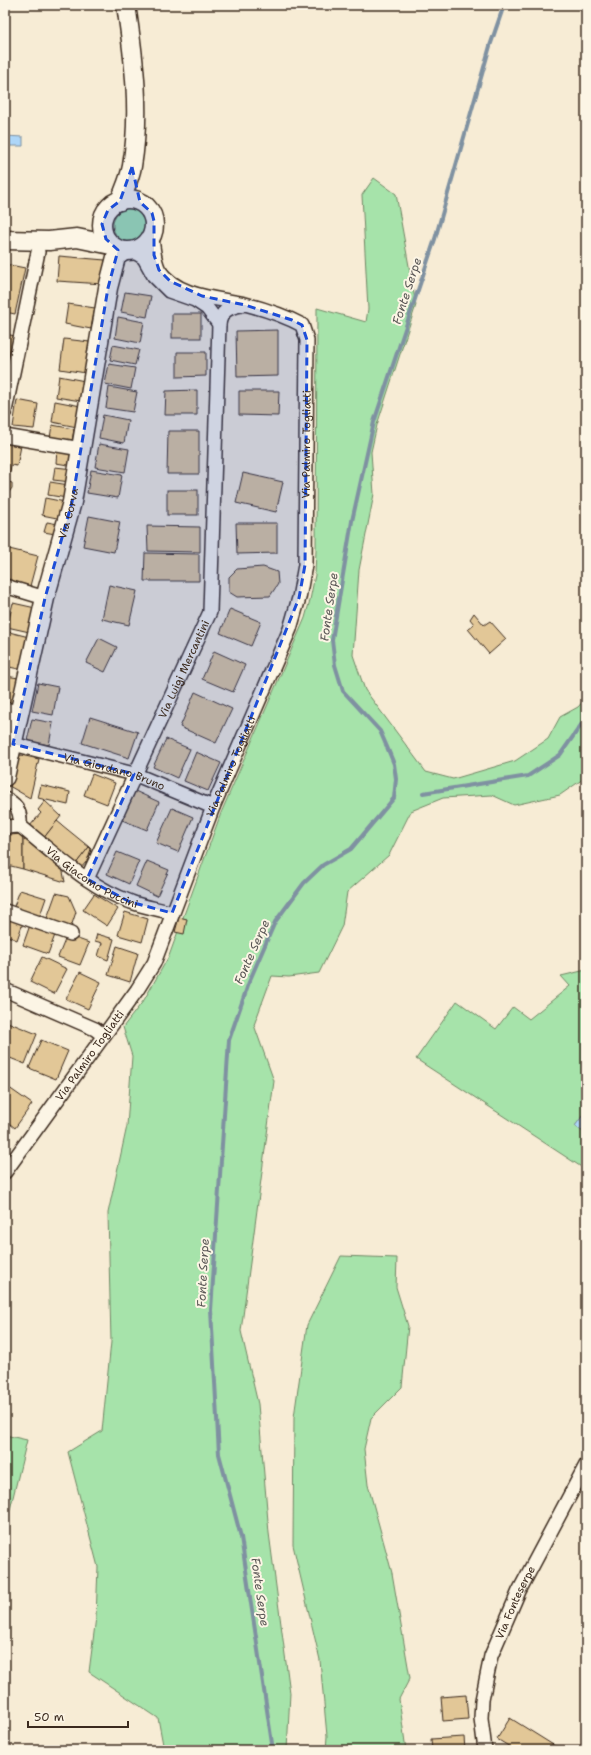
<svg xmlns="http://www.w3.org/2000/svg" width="591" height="1755" font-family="'Shantell Sans',sans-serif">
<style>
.green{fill:#a6e3aa;stroke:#708664}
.water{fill:#add6f8;stroke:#7f91a1}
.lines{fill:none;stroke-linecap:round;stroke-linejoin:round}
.stream{stroke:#7f91a1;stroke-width:4}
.building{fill:#e2c797;stroke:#3b2a1e}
.street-casing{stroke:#3b2a1e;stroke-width:16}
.secondary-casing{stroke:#3b2a1e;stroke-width:21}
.street{stroke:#fcf5e5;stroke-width:13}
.secondary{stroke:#fcf5e5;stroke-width:18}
.marked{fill:#1d4ed8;fill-opacity:0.2;stroke:#1d4ed8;stroke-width:3;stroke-dasharray:8 5;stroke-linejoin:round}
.labels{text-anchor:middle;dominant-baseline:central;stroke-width:4;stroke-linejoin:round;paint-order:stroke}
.street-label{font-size:11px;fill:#3b2a1e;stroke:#fcf5e5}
.water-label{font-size:12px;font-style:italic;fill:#585554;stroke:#fcf5e5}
</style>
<rect width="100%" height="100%" fill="#f7ecd5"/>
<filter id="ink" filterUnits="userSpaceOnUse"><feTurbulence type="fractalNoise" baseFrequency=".025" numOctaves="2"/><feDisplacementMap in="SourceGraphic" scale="8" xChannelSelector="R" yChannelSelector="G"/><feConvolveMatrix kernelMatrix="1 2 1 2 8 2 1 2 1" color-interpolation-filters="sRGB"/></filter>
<g filter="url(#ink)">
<g class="green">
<polygon points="374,178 396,194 416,305 377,425 371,452 374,494 359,570 353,655 365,690 426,772 453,779 515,761 548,739 560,717 578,707 586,698 586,777 560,795 514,805 492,795 443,798 411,811 389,855 347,892 342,926 319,973 289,977 272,976 254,1025 274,1081 241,1331 258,1404 269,1533 290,1693 287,1750 164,1750 158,1718 89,1672 96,1617 98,1567 68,1452 102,1431 111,1342 108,1213 127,1126 132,1056 123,1027 144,1000 169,956 221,813 305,618 310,600 315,575 316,550 317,308 366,322 368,309 362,195"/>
<circle cx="130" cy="225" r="17"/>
<polygon points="586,970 586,1111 575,1126 586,1134 586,1170 416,1059 457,1001 496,1029 513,1007 529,1019 570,986 561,976"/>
<polygon points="341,1256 397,1258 396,1287 408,1326 402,1387 371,1418 364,1449 368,1485 392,1573 410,1678 399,1699 406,1750 326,1750 327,1736 320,1660 293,1545 294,1417 307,1325"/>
<polygon points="5,1435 27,1440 5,1530"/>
</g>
<g class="water">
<polygon points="5,136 23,137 23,146 5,146"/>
<polygon points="586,1111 586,1134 575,1126"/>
</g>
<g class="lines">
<g class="stream">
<polyline points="423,793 528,776 560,755 586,718"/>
<polyline points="273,1750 241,1537 219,1454 211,1310 229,1040 249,982 275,922 304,883 323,865 351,849 394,798 396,779 394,764 387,747 380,731 343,691 335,665 332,640 352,521 374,422 435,239 490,46 504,5"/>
</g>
</g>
<g class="building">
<polygon points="59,256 105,260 103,284 57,281"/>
<polygon points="5,264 25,268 15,314 5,312"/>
<polygon points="125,292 151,296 147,317 121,312"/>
<polygon points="68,304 95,308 91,329 65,324"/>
<rect x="172" y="314" width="29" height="24"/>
<polygon points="118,317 144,322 140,343 115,338"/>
<polygon points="278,330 278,376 237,377 236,331"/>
<polygon points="5,334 15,336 10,361 5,360"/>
<polygon points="64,339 90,342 86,373 60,369"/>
<polygon points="113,345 139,350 135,365 110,360"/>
<polygon points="177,352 206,352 206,376 177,377"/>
<polygon points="109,364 135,368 131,389 105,384"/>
<polygon points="59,376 85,381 81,401 56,397"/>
<polygon points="109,387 137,392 133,412 106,408"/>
<polygon points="197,390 197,415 165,415 166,391"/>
<polygon points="239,391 279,391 278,416 239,415"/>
<polygon points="17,400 38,404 34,429 13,427"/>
<polygon points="55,401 81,406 77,427 52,422"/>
<polygon points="103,415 128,420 124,443 99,438"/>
<polygon points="52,425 74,429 72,442 50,438"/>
<polygon points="168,431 199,431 199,474 167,474"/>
<polygon points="5,442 21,446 17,466 11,465 10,472 5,471"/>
<polygon points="99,444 129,449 125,472 95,467"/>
<polygon points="57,450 76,453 74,466 56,463"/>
<polygon points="55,467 73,469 71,482 53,480"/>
<polygon points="91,470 122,475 118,498 87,493"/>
<polygon points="243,473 283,482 276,512 236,503"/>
<polygon points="5,481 12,483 12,488 5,498"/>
<polygon points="50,482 69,485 67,498 48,495"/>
<rect x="167" y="490" width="31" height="25"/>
<polygon points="45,498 65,502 62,519 42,515"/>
<polygon points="89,516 120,522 114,552 83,546"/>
<polygon points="47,522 58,524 55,534 44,532"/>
<polygon points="236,523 277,523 277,553 237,554"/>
<polygon points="147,526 200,527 200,552 148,551"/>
<polygon points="5,548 38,556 30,586 5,580"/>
<polygon points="145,553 199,554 199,581 144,581"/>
<polygon points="263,567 277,572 278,584 270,596 237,597 229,592 229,577 237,569"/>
<polygon points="109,585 137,591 129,625 102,619"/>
<polygon points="13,603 40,609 34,633 7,627"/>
<polygon points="230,609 261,622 251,646 220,633"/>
<polygon points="474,613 484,625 490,621 506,639 489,654 468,629 474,624 470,619"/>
<polygon points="9,632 33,638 23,670 5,666 5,651"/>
<polygon points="99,638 117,647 105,672 86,663"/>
<polygon points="214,651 245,665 233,692 202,679"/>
<polygon points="5,676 19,678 14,704 5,703"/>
<polygon points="38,683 58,687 53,715 32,711"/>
<polygon points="195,692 232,709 216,743 180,727"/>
<polygon points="5,713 12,715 5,738"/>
<polygon points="90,717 138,732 129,758 82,743"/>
<polygon points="32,719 53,723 49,745 27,741"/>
<polygon points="166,739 190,749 177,778 153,767"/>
<polygon points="196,752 221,763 208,791 184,781"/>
<polygon points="16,754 39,759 30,798 9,786"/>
<polygon points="92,774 115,783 107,804 84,795"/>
<polygon points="41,785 70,792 68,805 38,798"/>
<polygon points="135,791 159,802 147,830 122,820"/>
<polygon points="45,801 61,816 43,839 29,827 41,813 38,810"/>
<polygon points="172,808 193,817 178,852 156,843"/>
<polygon points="57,821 89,847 75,865 43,839"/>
<polygon points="23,834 23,869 7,865 9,835"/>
<polygon points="23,834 62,867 65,882 23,869"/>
<polygon points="5,835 9,835 7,865 5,863"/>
<polygon points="89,847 91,849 87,861 80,869 75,865"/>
<polygon points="117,852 139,861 129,884 107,874"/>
<polygon points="147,861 169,870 157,896 136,886"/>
<polygon points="20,890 46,898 39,918 13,909"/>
<polygon points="56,893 69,896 76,912 70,930 46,921"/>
<polygon points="94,894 118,909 107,926 83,910"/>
<polygon points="125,912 148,919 142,942 118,935"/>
<polygon points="5,913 24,920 17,940 5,935"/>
<polygon points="179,917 187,919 184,934 175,932"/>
<polygon points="30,925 55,935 48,954 23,945"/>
<polygon points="97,934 114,939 108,960 98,956 102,943 95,941"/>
<polygon points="67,935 89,943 80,965 58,957"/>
<polygon points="117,946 138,953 130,982 108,975"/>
<polygon points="42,957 67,969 54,994 30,982"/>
<polygon points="80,972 101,982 88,1009 66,999"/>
<polygon points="5,1021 37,1034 25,1064 5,1056"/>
<polygon points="41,1040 68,1051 56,1079 29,1068"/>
<polygon points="5,1085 32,1104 15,1128 5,1120"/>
<polygon points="466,1695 468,1719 443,1721 441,1697"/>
<polygon points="510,1718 558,1748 557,1750 515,1750 497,1739"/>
<polygon points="464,1737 465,1750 432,1750 431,1739"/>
</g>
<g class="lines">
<g class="street-casing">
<g id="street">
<polyline points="133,251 144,258 154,276 169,291 195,300 207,308 219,324"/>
<polyline points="5,411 38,252"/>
<polyline points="5,436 81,449"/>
<polyline points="5,586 45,598"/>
<polyline points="5,709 20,712"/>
<path id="s1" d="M13,744L134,774L213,807"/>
<path d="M5,799C18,804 21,813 20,826"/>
<path id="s2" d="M20,826C54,853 88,887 131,902C144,907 159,909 172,913"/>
<polyline points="5,827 20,826"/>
<path id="s3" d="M87,879L210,612L219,324C221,311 229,307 241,305"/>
<polyline points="5,911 71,934"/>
<polyline points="5,990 95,1029 103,1035"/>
<path id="s4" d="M5,1172L137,990L154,963L213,807L290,629L299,598L305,565L307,340L302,325C285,316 264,309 245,304C217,298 177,297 159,270C154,260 153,248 152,237"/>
<path id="s5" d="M485,1750L481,1718L482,1700L491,1656L519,1591L586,1465"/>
</g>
</g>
<g class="secondary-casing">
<g id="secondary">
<circle cx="128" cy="225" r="26"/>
<path d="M120,201C124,190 130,178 132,166C141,112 134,58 126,5"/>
<polyline points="5,240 49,241 77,238 111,245"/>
<path id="s6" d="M5,777L45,598L72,502L108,288L116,257L124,251"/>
</g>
</g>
<use href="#street" class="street"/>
<use href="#secondary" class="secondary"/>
</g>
</g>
<path class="marked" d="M132,167L140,202L152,213L154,221V255L159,270L170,281L202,296L245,305L292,320L302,325L307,340L305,565L299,598L172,913L130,902L87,879L134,774L13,744L45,598L72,502L108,288L118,250L106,239L102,224L108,210L120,201Z"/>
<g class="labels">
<g class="street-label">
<text stroke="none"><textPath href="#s4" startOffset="804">Via Palmiro Togliatti</textPath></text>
<text stroke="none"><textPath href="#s6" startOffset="271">Via Corva</textPath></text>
<text stroke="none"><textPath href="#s3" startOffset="231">Via Luigi Mercantini</textPath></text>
<text stroke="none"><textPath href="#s4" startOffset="468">Via Palmiro Togliatti</textPath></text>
<text stroke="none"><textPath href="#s1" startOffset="105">Via Giordano Bruno</textPath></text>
<text stroke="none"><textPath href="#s2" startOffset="89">Via Giacomo Puccini</textPath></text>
<text stroke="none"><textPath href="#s4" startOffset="144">Via Palmiro Togliatti</textPath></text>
<text stroke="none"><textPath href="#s5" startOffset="154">Via Fonteserpe</textPath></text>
</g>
<g class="water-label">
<text transform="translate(407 291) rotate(-72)">Fonte Serpe</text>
<text transform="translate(329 607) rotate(-82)">Fonte Serpe</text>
<text transform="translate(252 952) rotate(-66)">Fonte Serpe</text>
<text transform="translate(203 1273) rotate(-87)">Fonte Serpe</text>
<text transform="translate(260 1592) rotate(82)">Fonte Serpe</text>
</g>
</g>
<rect width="591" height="1755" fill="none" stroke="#fcf5e5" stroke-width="20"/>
<rect x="10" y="10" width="571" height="1735" fill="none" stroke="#3b2a1e" stroke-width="1.5" filter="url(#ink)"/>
<path d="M28 1721v6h100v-6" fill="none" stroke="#3b2a1e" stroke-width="2"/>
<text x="34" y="1721" font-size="12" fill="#3b2a1e" stroke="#fcf5e5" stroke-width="3" paint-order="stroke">50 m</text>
</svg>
